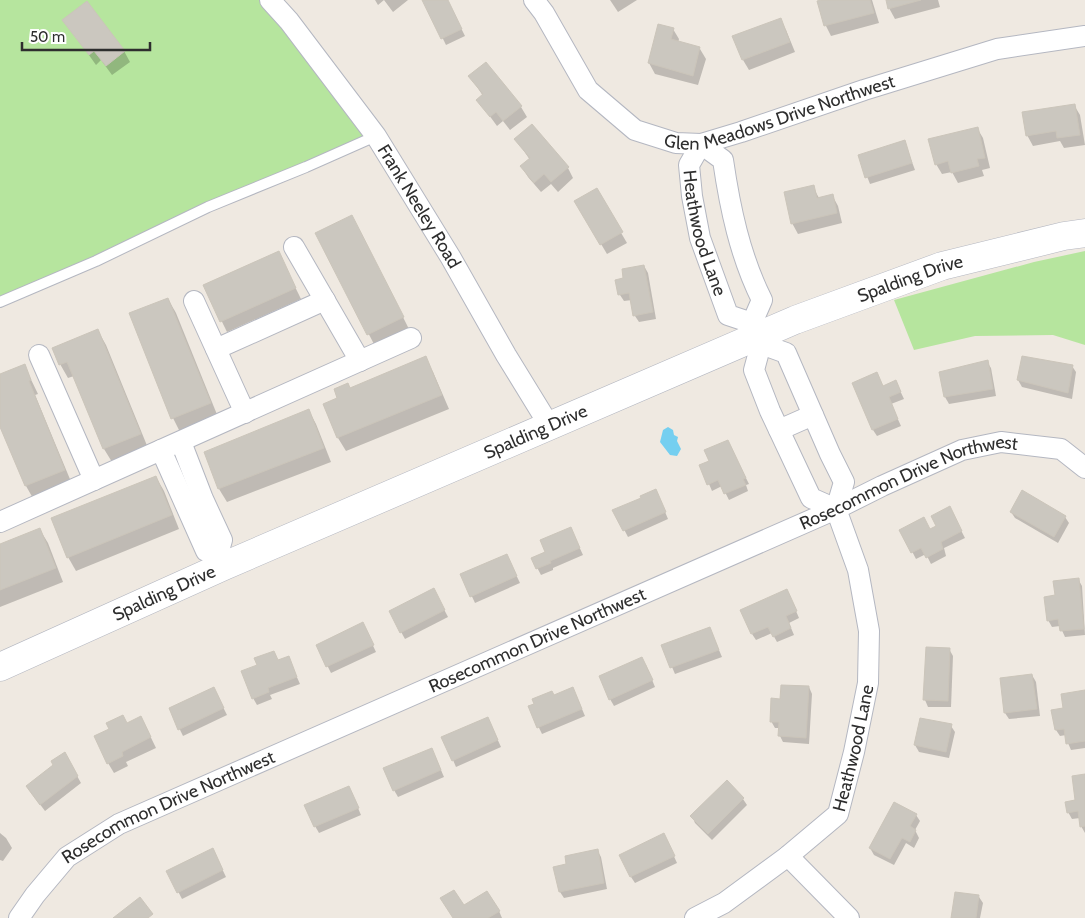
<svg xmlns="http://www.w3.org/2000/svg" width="1085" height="918" font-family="Cabin,sans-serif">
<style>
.green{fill:#b6e59e}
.water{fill:#75cff0}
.shadow{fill:#0003}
.building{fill:#cbc7bf;stroke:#cbc5ba}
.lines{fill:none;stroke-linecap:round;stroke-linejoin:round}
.service-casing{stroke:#b4b7c1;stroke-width:12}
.minor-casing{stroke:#b4b7c1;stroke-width:22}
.secondary-casing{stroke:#b4b7c1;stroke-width:29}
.service{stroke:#fff;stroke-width:10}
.minor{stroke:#fff;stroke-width:20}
.secondary{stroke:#fff;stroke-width:28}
.labels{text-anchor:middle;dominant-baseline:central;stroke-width:4.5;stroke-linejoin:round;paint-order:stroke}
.street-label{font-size:18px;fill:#2e2e2e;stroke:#fff}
</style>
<rect width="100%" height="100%" fill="#efe9e1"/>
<g class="green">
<polygon points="0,0 270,0 376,136 0,302"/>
<polygon points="1085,251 1085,345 1053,335 975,336 914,350 894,300 1034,262"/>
</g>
<polygon class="water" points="668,427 673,430 674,435 678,437 677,441 681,449 677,456 670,455 660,442 663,430"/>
<g class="shadow">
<polygon points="375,0 408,0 393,12 384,0 378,5"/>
<polygon points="424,0 447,0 465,36 446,45"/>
<polygon points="610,0 637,0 618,12"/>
<polygon points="826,0 872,0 879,23 831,36 826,26"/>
<polygon points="887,0 938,0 940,7 895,19 889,8"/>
<polygon points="780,19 786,30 795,52 749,70 743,60"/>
<polygon points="64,20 124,51 130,62 112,75 101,60 96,65"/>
<polygon points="673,29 679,39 678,43 700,49 706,59 698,85 655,74 649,63"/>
<polygon points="470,76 521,107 527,117 510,130 503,121 497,126 478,100 483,96"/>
<polygon points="1074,105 1080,115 1085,145 1064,148 1060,141 1033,146 1027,135"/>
<polygon points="977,128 983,138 990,168 982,170 984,176 958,183 952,172 942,174 936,164"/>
<polygon points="516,139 568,168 573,178 558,192 551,184 541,192 528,177 522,167 530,160"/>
<polygon points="904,141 915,170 870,184 859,156"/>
<polygon points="813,187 819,198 832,195 838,206 842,223 798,234 792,223"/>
<polygon points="596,190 627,243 607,254 576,202"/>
<polygon points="359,230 410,331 376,348 317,234"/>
<polygon points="278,252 301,299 227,332 204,285"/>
<polygon points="644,266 648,273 656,319 639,322 635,316 632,300 624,301 620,295 617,281 625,279"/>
<polygon points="168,299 176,313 218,417 180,432 173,418"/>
<polygon points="98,331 106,345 148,448 112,462 104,449 74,376 68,378 60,364"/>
<polygon points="425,358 433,372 449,409 346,451 338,438 324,405 339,399 350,389"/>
<polygon points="987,362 991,368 996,396 949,404 945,397"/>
<polygon points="24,365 38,394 35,395 72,484 34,500 26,486 0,423 0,375"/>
<polygon points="1072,366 1076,372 1072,399 1022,387 1018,380"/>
<polygon points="877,374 883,387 896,382 904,399 891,404 901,426 877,436 873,430"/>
<polygon points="309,411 316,424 331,462 227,502 219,489 206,453"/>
<polygon points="731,448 749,484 746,485 748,491 729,500 722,486 712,491 709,484 710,462"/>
<polygon points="156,477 164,491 179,529 76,571 68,557"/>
<polygon points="656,490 668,519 628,537 614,510 643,499"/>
<polygon points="1011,512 1065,517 1069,523 1058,543 1015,518"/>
<polygon points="953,515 965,538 944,548 946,556 931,564 926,554 916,559 901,530 930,531"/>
<polygon points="571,529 583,555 553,568 553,570 541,575 532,558 546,552"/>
<polygon points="40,530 48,543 63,582 0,607 0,546"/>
<polygon points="510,562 520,583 475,603 462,575"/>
<polygon points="1078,579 1082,586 1085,635 1065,637 1060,626 1052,627 1048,620 1056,597"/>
<polygon points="437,596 448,617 405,639 390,612"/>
<polygon points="790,597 799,618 789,623 794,635 777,642 772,633 756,640 752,634"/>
<polygon points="710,629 722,657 675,674 663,646"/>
<polygon points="366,631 376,652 331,673 317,645"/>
<polygon points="949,649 953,656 951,707 928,707 925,700"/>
<polygon points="288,657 300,684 270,695 272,699 257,705 253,698 278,661"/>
<polygon points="646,665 655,687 614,706 610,699"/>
<polygon points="1032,675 1036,682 1040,716 1009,719 1005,713"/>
<polygon points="809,687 812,694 809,744 783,742 780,736 780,728 775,728 771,721 782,700"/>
<polygon points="1085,692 1085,748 1071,750 1068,743 1066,735 1060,736 1056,730 1065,709"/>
<polygon points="217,695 227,715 183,736 170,709"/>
<polygon points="576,695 585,716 542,734 529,707 554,696"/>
<polygon points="141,717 156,748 126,762 128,766 114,773 108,763 126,724"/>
<polygon points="491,725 501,747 456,767 453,760"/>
<polygon points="951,726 955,732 949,758 919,752 915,745"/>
<polygon points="65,754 81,783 45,811 27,787 55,765"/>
<polygon points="435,756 444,777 398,797 394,790"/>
<polygon points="1085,776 1085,833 1081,826 1080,818 1072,819 1068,812 1077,801"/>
<polygon points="727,782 743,799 747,805 712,840 695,823 692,816"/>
<polygon points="352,794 361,815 319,833 315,826"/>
<polygon points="916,815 920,821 915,830 919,838 914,848 906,843 894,865 874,855 870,848"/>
<polygon points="0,833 6,838 12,848 3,861 0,860"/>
<polygon points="667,841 677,863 635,883 631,877"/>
<polygon points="597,850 601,857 607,889 564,898 560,892 568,865"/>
<polygon points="216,856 226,877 182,899 168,872"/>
<polygon points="979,897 983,903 980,918 952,918"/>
<polygon points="463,907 499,911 502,918 454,918"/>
</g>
<g class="building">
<polygon points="422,0 448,0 462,29 441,39"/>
<polygon points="821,0 870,0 874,13 824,26 817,1"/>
<polygon points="886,0 921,0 888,9"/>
<polygon points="87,1 125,51 106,66 94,51 89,55 62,20"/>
<polygon points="781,18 790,42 742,60 732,36"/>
<polygon points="658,24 674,28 671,39 700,47 693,76 648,63"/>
<polygon points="486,62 522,106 503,121 496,112 490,117 476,100 483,94 468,76"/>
<polygon points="1075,104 1080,135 1057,138 1056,131 1026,136 1022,112"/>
<polygon points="532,124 569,167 551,182 544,174 534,183 520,166 530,158 514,139"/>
<polygon points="978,127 985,158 977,159 979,166 951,173 948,161 935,165 928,139"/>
<polygon points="905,140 912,163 865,178 858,155"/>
<polygon points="814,185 817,198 833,194 837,213 791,224 784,192"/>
<polygon points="597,188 623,232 600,245 574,201"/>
<polygon points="352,215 404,317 367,335 315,233"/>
<polygon points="279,251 296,288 220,322 203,285"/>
<polygon points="644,265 653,312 633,316 629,293 618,295 615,280 623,278 622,269"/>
<polygon points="168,298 211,403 171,419 129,313"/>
<polygon points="98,329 141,434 103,449 67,362 59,365 52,348"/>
<polygon points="426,356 442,395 337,438 323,404 337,398 334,389 348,383 350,388"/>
<polygon points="1022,356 1073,365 1068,393 1017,380"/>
<polygon points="988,360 993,389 944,397 939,372"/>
<polygon points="25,364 31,380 29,381 65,470 25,486 0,427 0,374"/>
<polygon points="877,372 883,386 896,380 901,392 889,397 898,419 872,430 852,383"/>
<polygon points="309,409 324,448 218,489 204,452"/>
<polygon points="728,440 746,478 743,479 746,485 724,494 718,480 707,485 699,465 709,461 704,450"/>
<polygon points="156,476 172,515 67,558 51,518"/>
<polygon points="656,489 666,512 623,531 612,510 641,498 640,496"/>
<polygon points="1022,490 1066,516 1054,537 1010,512"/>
<polygon points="950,506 962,531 941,542 943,549 926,558 921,548 911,553 899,530 924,517 930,529 936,526 931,516"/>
<polygon points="571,527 580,548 550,561 551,563 536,569 531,558 545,552 540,540"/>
<polygon points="40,528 56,568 0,590 0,544"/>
<polygon points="507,554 517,576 470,597 460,574"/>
<polygon points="1079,578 1084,629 1060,631 1058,619 1047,621 1044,597 1055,595 1053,581"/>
<polygon points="434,588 445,610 400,633 389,611"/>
<polygon points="787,589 797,611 786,616 791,628 773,637 768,627 751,634 740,610"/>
<polygon points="363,622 374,645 326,667 316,645"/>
<polygon points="710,627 719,650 670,668 661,645"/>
<polygon points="926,647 950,648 948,701 923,700"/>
<polygon points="274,651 278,660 289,656 297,677 268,688 269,692 252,699 241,671 257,665 254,658"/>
<polygon points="642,657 653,680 609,700 599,676"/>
<polygon points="1032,674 1037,709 1004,713 1000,678"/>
<polygon points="781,685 809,686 806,738 778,736 779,722 770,722 771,698 780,699"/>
<polygon points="214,687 224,708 178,730 169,708"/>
<polygon points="573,687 582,709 537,728 528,706 534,704 532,699 552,691 554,695"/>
<polygon points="1085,690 1085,741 1066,744 1064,729 1055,730 1051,710 1063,708 1061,694"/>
<polygon points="123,715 127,723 141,716 151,737 122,752 123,756 107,764 94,736 109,729 106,723"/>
<polygon points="488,717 498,740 452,761 441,737"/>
<polygon points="920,718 952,724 946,752 914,745"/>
<polygon points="432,748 441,770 393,791 383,768"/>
<polygon points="65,752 78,776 40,805 26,786 53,765 51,761"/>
<polygon points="1085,774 1085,826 1080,827 1078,811 1067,813 1065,802 1075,800 1072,776"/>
<polygon points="727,780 744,798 708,834 690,816"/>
<polygon points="349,786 359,808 314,827 304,805"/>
<polygon points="894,802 917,814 910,826 916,830 910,842 902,838 890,859 869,848"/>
<polygon points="664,833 675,856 630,877 619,855"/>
<polygon points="213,848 223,870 177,893 166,871"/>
<polygon points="598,849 604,883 559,892 553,867 566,864 565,856"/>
<polygon points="454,890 464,905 487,891 500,911 488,918 453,918 440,898"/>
<polygon points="955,892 979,895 976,918 951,918"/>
<polygon points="140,897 153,914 148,918 113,918"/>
</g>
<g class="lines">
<g class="service-casing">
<polyline id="service" points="0,302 96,261 208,207 306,167 376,136"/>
</g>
<g class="minor-casing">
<g id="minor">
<path id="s1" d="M270,0L289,21L376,136L451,258L506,355L549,425"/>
<path id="s2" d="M534,0L544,13L588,90L635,130L676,143L701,144L741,132L864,90L997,49L1085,36"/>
<path d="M701,144L723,160C730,208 740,256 762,300L752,323L761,344L754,370L770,411L811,498L836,509"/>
<path id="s3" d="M701,144L689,165L692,196L700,238L728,315L752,323"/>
<polyline points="294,247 360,361"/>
<polyline points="194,301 245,413"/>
<polyline points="216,349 325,300"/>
<polyline points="39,355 94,480"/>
<polyline points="779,430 813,415"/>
<polyline points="181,442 203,499 222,540 218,554"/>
<polyline points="161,450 206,551 218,554"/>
<polyline points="0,522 411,338"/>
<polyline points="788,856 849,918"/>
<path id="s4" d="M19,918L35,895L67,857L119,824L836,509L882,486L962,450L1001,442L1061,449L1085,468"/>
<path id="s5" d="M695,918L724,903L788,856L838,814L854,752L868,683L869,631L858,570L836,509L844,482L830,454L786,353L761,344"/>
</g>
</g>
<g class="secondary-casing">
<g id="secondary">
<path id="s6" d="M0,667L224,566L795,320L942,266L1064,236L1085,233"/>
</g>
</g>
<use href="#service" class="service"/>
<use href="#minor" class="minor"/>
<use href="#secondary" class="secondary"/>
</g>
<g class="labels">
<g class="street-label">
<text stroke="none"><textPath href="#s2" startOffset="318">Glen Meadows Drive Northwest</textPath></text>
<text stroke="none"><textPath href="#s1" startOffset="255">Frank Neeley Road</textPath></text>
<text stroke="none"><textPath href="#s3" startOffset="94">Heathwood Lane</textPath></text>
<text stroke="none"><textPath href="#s6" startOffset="990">Spalding Drive</textPath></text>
<text stroke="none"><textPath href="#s6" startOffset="585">Spalding Drive</textPath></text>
<text stroke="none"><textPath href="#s4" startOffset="1001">Rosecommon Drive Northwest</textPath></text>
<text stroke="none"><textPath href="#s6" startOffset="180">Spalding Drive</textPath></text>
<text stroke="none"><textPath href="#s4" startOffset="596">Rosecommon Drive Northwest</textPath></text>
<text stroke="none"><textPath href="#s5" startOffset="245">Heathwood Lane</textPath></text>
<text stroke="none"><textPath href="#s4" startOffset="191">Rosecommon Drive Northwest</textPath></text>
</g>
</g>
<path d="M22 42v8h128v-8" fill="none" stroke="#2e2e2e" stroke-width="2.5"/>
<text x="30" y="42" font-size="15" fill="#2e2e2e" stroke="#ffffff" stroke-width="4" paint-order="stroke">50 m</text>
</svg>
